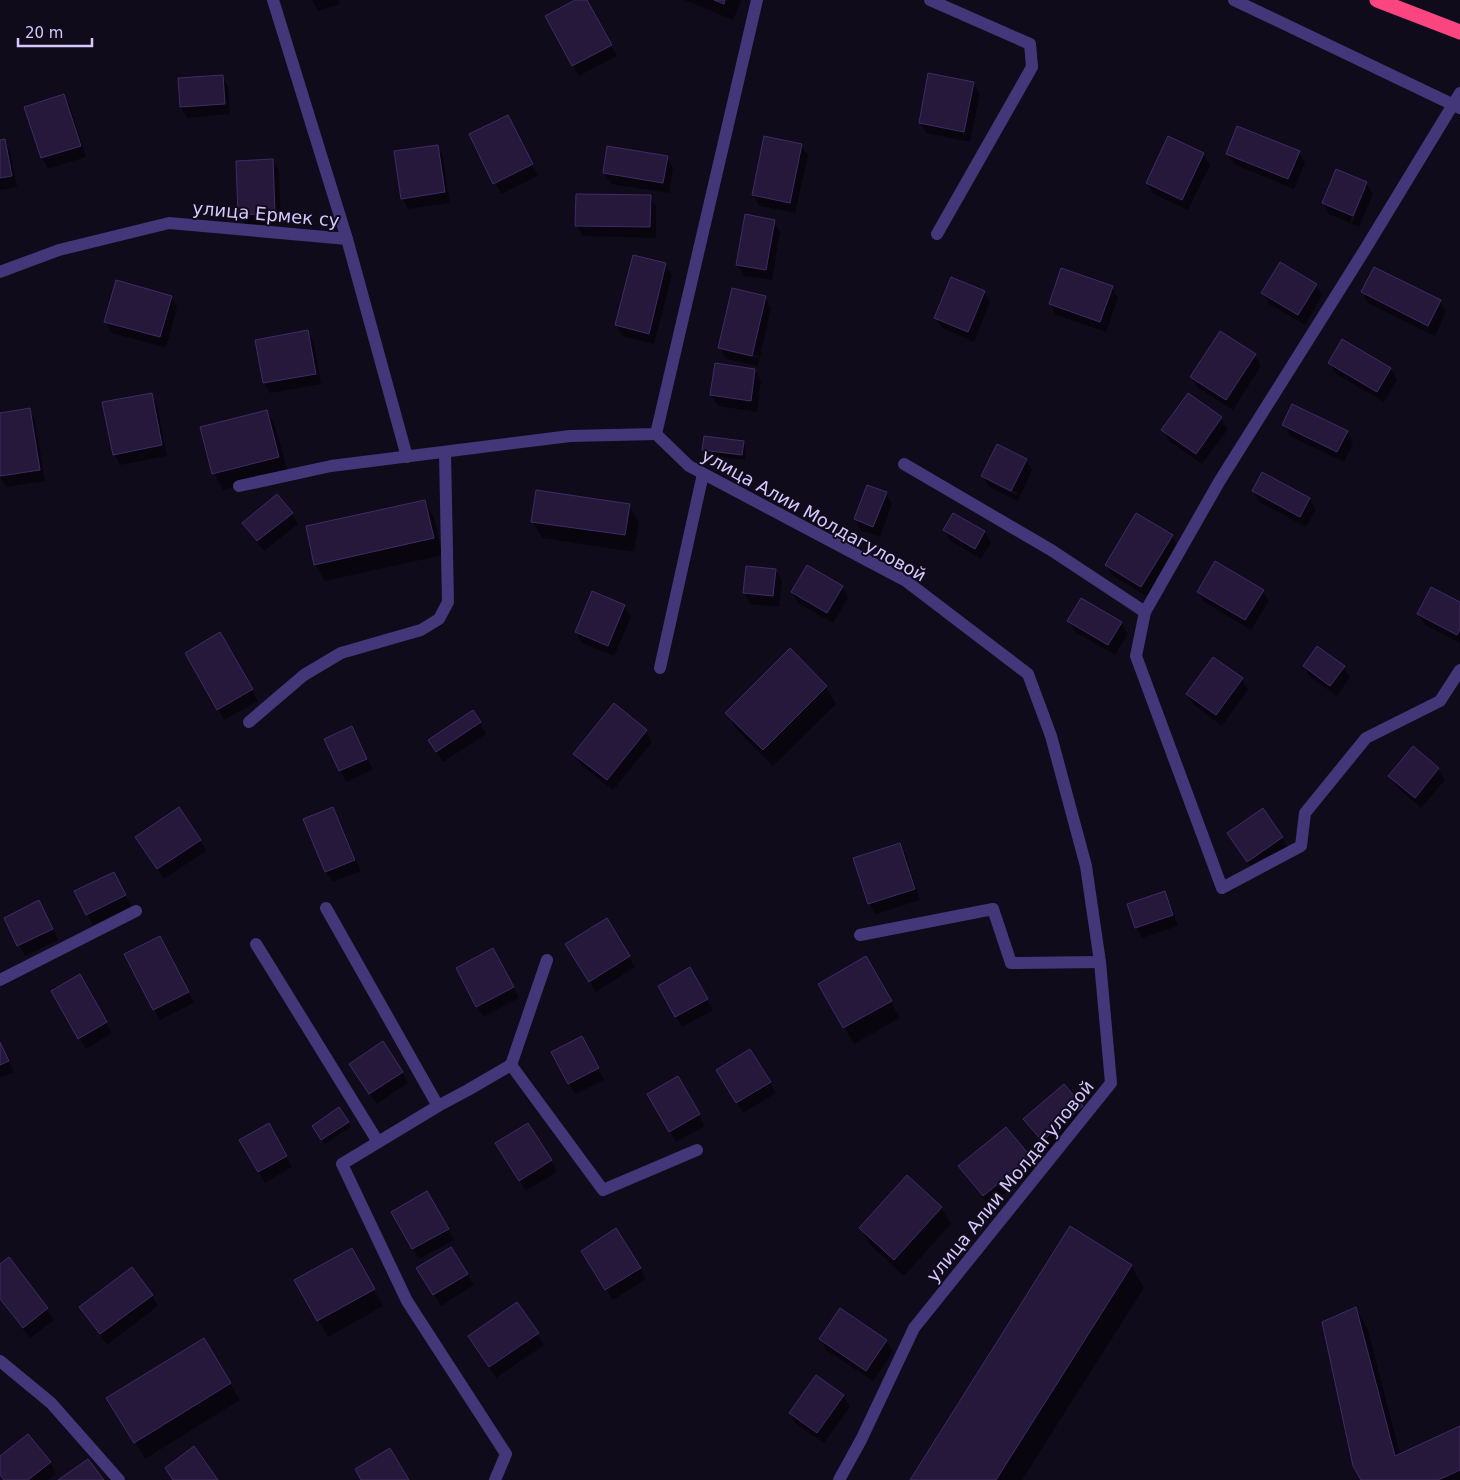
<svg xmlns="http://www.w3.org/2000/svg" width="1460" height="1480" font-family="'DejaVu Sans',sans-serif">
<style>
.shadow{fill:#0007;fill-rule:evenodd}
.building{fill:#25183b;stroke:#402b67}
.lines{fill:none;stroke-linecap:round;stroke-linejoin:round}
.lane{stroke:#443779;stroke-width:12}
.street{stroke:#443779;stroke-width:12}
.highway{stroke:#fa4580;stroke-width:15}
.labels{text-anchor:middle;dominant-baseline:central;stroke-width:4;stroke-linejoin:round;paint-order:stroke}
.street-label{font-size:18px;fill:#d6c7fd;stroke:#100b1b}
</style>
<rect width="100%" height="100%" fill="#100b1b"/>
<g class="shadow">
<polygon points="312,0 339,0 340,4 318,11"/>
<polygon points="577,0 586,0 617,56 579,76 546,17"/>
<polygon points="684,0 742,0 733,20"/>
<polygon points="222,76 228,87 230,114 187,118 181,107"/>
<polygon points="973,83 980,94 970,142 926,133 920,122"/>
<polygon points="63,95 70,106 86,157 48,169 42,158 26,108"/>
<polygon points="514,127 538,176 501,194 471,135"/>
<polygon points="4,140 10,151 17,187 0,190 0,141"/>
<polygon points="801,145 808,156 795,213 759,206 753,195"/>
<polygon points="437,146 443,157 450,203 408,209 402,198"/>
<polygon points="1299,152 1305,163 1294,189 1234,164 1227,153"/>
<polygon points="1203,154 1210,165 1188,210 1153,194 1147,183"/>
<polygon points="667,157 673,168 669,193 611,184 604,173"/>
<polygon points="273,160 279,171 281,224 245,225 239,214"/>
<path d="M1366,183L1373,194L1359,227L1329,214L1323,203ZM1363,188H1366L1352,223L1350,222Z"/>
<polygon points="650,196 656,207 656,238 583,236 577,225"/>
<polygon points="774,221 780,232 772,280 744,276 738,265"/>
<polygon points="666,265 672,275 654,344 622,336 616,325"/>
<polygon points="1316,285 1322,296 1305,325 1269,304 1263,293"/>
<polygon points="1112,287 1118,298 1106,332 1056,315 1050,304"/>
<polygon points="984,292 990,302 974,342 942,328 936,318"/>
<polygon points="1362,292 1440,301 1446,312 1435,336 1368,303"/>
<polygon points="171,297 177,308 166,348 112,333 106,322"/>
<path d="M765,297L771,308L758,366L726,359L720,348ZM726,348L759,356L758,358L726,351Z"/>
<polygon points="308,332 314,343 321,384 270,393 264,382"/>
<polygon points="1343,341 1391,369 1397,380 1384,402 1336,374 1330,363"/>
<polygon points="1255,355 1261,366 1233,410 1198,388 1191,377"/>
<polygon points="755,370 761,381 757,412 718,406 711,395"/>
<polygon points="151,394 157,405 167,456 120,465 114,454"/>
<polygon points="29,409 35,420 45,481 6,487 0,477 0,414"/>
<polygon points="267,411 276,428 288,474 223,490 214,474 202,427"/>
<polygon points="1221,418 1228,429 1202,464 1169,441 1163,430"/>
<polygon points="1284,425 1347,432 1353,443 1344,462 1290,436"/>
<polygon points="743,442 746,448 745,460 706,455 703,450"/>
<path d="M1026,460L1032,470L1018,501L989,487L983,476ZM990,479L1018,493L1016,495L990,482Z"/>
<polygon points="1262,474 1310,499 1316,510 1306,527 1259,502 1253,491"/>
<polygon points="886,493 892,504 880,537 861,530 855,519"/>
<polygon points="425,501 434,518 443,555 325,581 315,564"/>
<polygon points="629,505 639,522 634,552 542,538 532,521"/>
<polygon points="292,513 298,524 264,551 250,534 244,523"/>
<polygon points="944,530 985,532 991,543 981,559 951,541"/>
<polygon points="1172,536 1178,547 1148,597 1113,576 1106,565"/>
<polygon points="775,570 782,581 779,607 750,604 744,593"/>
<polygon points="842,587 848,598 833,623 798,603 792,592"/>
<polygon points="1263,591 1269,601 1251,630 1204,602 1198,592"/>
<polygon points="1460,603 1460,643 1425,625 1418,614"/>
<polygon points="624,606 631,617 614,656 582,643 576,632"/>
<polygon points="1069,621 1121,623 1128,634 1115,655 1075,632"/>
<polygon points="220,634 258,701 224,720 186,653"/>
<polygon points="790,650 826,687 836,704 773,766 736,729 727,713"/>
<polygon points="1304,666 1344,667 1350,677 1337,696 1310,677"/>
<polygon points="1242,679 1248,690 1222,726 1194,705 1187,694"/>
<polygon points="480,723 486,734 443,762 436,751"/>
<polygon points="352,727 373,770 346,782 326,739"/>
<polygon points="646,731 652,742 613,790 581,765 575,754"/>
<polygon points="1413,748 1438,769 1445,780 1421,808 1396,786 1390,776"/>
<polygon points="333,808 339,819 361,871 333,882 326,872 305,820"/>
<polygon points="1228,833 1282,838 1288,849 1254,872"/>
<polygon points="200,840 206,851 164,879 143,848"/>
<polygon points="900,844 906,855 920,900 876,914 869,903"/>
<polygon points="120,884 131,906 93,925 87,914"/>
<polygon points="1164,892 1170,903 1178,926 1142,938 1136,927"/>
<polygon points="45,913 58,940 25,956 5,918"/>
<polygon points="606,920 635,967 596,992 573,955"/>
<polygon points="166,948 194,1003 160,1020 154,1009"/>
<polygon points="866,958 900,1018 854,1044 820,984"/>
<polygon points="499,961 519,998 483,1017 477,1006"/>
<polygon points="690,969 713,1010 682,1027 659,986"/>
<polygon points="79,976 112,1033 86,1049 52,991"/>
<polygon points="0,1042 14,1072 0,1078"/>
<polygon points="588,1048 604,1080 575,1094 553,1052"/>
<polygon points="402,1072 408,1083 377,1104 357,1075"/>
<polygon points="678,1078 705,1126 676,1142 648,1094"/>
<polygon points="724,1081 770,1082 776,1093 743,1113"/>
<polygon points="1082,1107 1088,1117 1049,1151 1031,1130 1025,1119"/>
<polygon points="348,1122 351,1127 325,1144 316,1131"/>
<polygon points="268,1125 292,1167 265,1183 241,1140"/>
<polygon points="503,1154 551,1161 557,1172 526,1191"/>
<polygon points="1030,1157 1036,1168 990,1206 966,1177 960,1166"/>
<polygon points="427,1193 454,1240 419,1259 393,1212"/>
<polygon points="941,1208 951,1224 904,1276 870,1245 860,1228"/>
<polygon points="451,1248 474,1285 441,1306 424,1279"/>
<polygon points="352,1250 383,1306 328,1337 296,1281"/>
<polygon points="9,1259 47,1309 54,1320 30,1338 0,1300 0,1266"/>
<polygon points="589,1262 640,1268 646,1279 613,1300"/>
<polygon points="1131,1266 1144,1288 1022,1480 911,1480"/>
<polygon points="152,1295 158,1306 107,1345 81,1307"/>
<polygon points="517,1304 544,1345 496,1378 476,1347"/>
<polygon points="1356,1308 1368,1330 1400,1454 1460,1428 1460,1480 1362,1480"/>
<polygon points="840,1309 887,1341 893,1352 873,1381 826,1350 820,1339"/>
<polygon points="204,1340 240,1400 145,1459 118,1414"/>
<polygon points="816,1376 844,1396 850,1407 824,1443 796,1424 790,1413"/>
<polygon points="28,1436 50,1463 56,1474 48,1480 3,1480 0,1476 0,1458"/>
</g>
<g class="building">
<polygon points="575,0 587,0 612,45 572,66 545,16"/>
<polygon points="714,0 725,0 724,4"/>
<polygon points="928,73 974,82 964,132 919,123"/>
<polygon points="223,75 225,104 180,107 178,78"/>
<polygon points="64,94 81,146 41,158 24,107"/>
<polygon points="508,115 533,164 493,184 469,134"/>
<polygon points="1237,126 1300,151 1288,179 1226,154"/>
<polygon points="764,136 802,144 790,203 752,195"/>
<polygon points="1168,136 1204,153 1182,200 1146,183"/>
<polygon points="5,139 12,176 0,178 0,140"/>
<polygon points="438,145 445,192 401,199 394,151"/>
<polygon points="607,146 668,156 663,183 603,173"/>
<polygon points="273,159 275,213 238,215 236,161"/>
<polygon points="1336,169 1367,182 1353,216 1322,203"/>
<polygon points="576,194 651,195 650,227 575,226"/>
<polygon points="745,214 775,220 766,270 736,265"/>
<polygon points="633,255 666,263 649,334 615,325"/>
<polygon points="1280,262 1317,284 1298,315 1261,293"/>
<polygon points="1374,267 1441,300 1428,326 1361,292"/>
<polygon points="1061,268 1113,286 1100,322 1049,304"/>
<polygon points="951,277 985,291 968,332 934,318"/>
<polygon points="116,280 172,296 160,337 104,322"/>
<polygon points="732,288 766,296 752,356 718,348"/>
<polygon points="308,330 316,374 263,383 255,340"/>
<polygon points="1220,331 1256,354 1226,400 1190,377"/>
<polygon points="1342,339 1391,368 1377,392 1328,363"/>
<polygon points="715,363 755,369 751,401 710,395"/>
<polygon points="152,393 162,445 113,455 102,402"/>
<polygon points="1188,393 1222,417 1196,454 1161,430"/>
<polygon points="1292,404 1348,431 1337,452 1282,425"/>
<polygon points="30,408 40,470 0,476 0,413"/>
<polygon points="267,410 279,457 212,474 200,427"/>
<polygon points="704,436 744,441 742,455 702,450"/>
<polygon points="997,444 1027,459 1011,491 981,476"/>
<polygon points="1262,472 1310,498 1300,517 1252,491"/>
<polygon points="867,485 887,492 873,527 854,519"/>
<polygon points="536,490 630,504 625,535 531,522"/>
<polygon points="277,494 293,513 257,541 242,523"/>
<polygon points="425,500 434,538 314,565 306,526"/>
<polygon points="953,513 985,531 975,549 943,530"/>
<polygon points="1136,513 1173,535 1141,587 1105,565"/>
<polygon points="1215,561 1264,590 1245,620 1197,592"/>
<polygon points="807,565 843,586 827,613 791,592"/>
<polygon points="746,566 776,569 773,596 743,593"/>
<polygon points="1431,587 1460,602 1460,629 1457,635 1417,614"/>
<polygon points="592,591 625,605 608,646 575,632"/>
<polygon points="1081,598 1122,622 1108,645 1067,621"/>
<polygon points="220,632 253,689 217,710 185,653"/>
<polygon points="1317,646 1345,666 1330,686 1303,666"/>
<polygon points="790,648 827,686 763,750 725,713"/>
<polygon points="1213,657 1243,678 1216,715 1186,694"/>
<polygon points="614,703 647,730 607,780 573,754"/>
<polygon points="473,710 481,722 436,752 428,740"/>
<polygon points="352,726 367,759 339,771 324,739"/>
<polygon points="1413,746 1439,768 1415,798 1388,776"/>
<polygon points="179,807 201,840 157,869 135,837"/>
<polygon points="333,807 355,860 325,872 303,819"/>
<polygon points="1263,808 1283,837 1247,862 1227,833"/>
<polygon points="900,843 915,889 868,904 853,858"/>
<polygon points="114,872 126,895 86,915 74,891"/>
<polygon points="1165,891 1173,915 1135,928 1127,904"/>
<polygon points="39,900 53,929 17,946 4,918"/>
<polygon points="607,918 630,956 589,982 565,944"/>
<polygon points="160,936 189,992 153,1010 124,954"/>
<polygon points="493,948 514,987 476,1007 456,968"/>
<polygon points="866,956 892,1001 843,1028 818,984"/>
<polygon points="690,967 708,999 675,1017 658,986"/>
<polygon points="80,974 107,1022 78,1039 51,991"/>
<polygon points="582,1036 599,1068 568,1084 551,1052"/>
<polygon points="383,1041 403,1072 369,1094 349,1064"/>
<polygon points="0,1042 9,1061 0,1065"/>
<polygon points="750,1049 771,1082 736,1103 716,1070"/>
<polygon points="678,1076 700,1114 669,1132 647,1094"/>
<polygon points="1064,1084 1083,1106 1042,1141 1023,1119"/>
<polygon points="339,1107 349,1122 321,1140 312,1126"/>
<polygon points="269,1123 287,1156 258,1172 239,1140"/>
<polygon points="528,1123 552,1160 519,1181 495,1143"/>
<polygon points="1006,1127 1031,1157 983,1196 958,1166"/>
<polygon points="907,1175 942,1207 894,1260 859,1228"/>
<polygon points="427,1191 449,1229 412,1249 391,1212"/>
<polygon points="1070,1226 1132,1265 996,1480 910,1480"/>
<polygon points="616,1228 641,1268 605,1290 581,1251"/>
<polygon points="451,1247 468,1274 433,1295 416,1268"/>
<polygon points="352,1248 375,1289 317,1321 294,1280"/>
<polygon points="9,1257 48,1308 23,1328 0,1299 0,1264"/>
<polygon points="132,1267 153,1295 100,1334 79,1307"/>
<polygon points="517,1302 539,1333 489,1367 468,1336"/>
<polygon points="1356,1307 1395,1456 1460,1426 1460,1470 1438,1480 1361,1480 1353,1466 1322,1322"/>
<polygon points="840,1308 887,1340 866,1371 819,1339"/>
<polygon points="204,1338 231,1383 134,1443 106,1398"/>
<polygon points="816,1375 844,1395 817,1433 789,1413"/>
<polygon points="28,1434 51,1462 28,1480 4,1480 0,1475 0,1456"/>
<polygon points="194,1446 218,1480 173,1480 165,1468"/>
<polygon points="390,1448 409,1480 361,1480 355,1469"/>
<polygon points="88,1459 104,1480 58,1480"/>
</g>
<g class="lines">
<g class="lane">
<polyline points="1234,0 1460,108"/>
<polyline points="660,668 703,474"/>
<polyline points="860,935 993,909 1011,963 1100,962"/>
<polyline points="511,1065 603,1190 697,1150"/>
</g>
<g class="street">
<polyline points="930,0 1030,44 1032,67 937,234"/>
<polyline points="347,239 407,457"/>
<polyline points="0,272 59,250 169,223 347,239 273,0"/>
<polyline points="656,434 689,466 906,581 1028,674 1051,736 1086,866 1100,962 1111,1083 914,1328 861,1440 839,1480"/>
<polyline points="904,464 1051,550 1145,612 1219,482 1364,251 1460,93"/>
<polyline points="239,486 331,466 570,436 656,434 757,0"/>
<polyline points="1145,612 1136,656 1222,888 1301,846 1305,813 1366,738 1440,701 1460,670"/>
<polyline points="249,722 304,675 341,653 421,630 439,619 448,602 445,452"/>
<polyline points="326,908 438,1106"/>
<polyline points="256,944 378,1142"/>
<polyline points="0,980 136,911"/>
<polyline points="0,1361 51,1403 119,1480"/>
<polyline points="495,1480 506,1454 407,1301 342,1164 438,1106 468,1090 511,1065 547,960"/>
</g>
<polyline class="highway" points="1377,0 1460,32"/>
</g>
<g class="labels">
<g class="street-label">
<text transform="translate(266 214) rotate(5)">улица Ермек су</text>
<text transform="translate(814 515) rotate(29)">улица Алии Молдагуловой</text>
<text transform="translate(1010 1181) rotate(-51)">улица Алии Молдагуловой</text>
</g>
</g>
<path d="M18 38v8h74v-8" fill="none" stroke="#d6c7fd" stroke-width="2.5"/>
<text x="25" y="38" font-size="15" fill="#d6c7fd" stroke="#100b1b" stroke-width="4" paint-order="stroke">20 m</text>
</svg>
